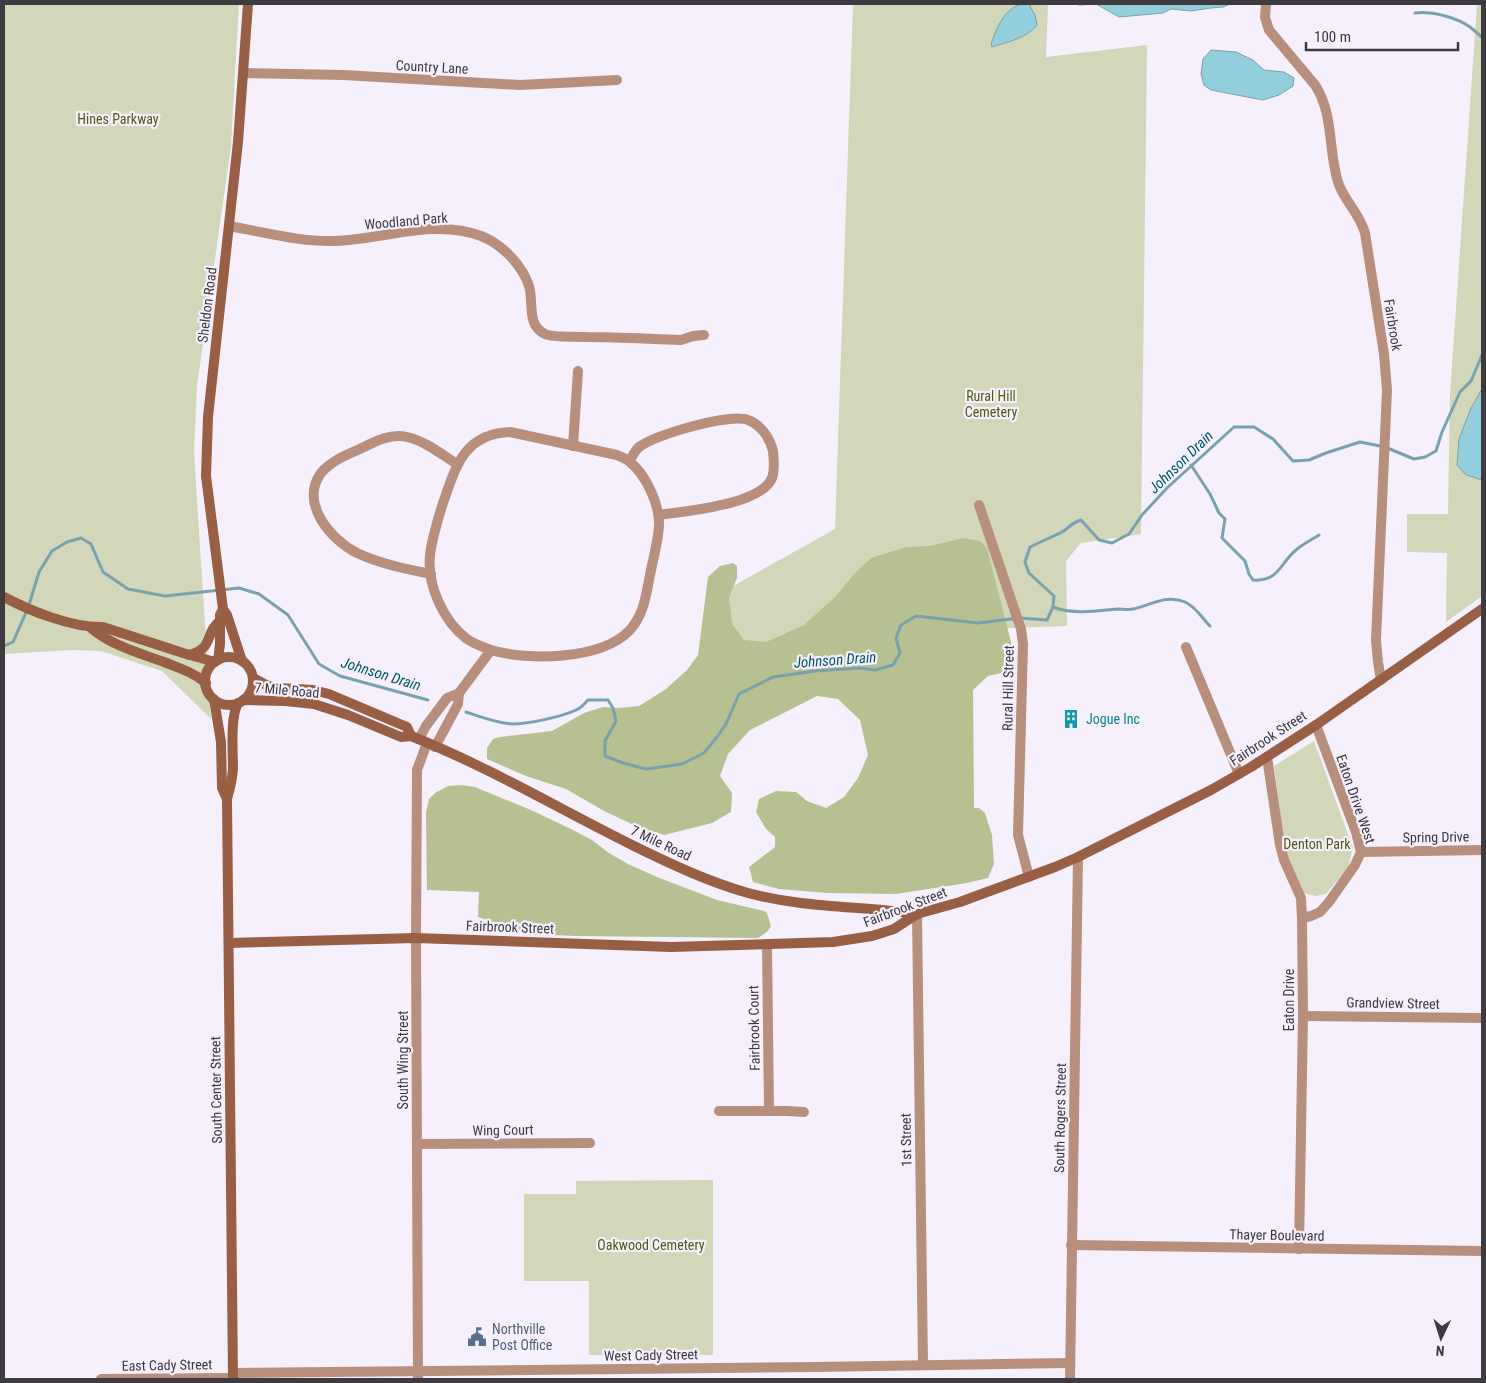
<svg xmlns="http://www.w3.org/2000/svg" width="1486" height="1383" font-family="'Roboto Condensed',sans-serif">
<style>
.green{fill:#d1d7b8}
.forest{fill:#b7c091}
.water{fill:#93cedd;stroke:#79a2ae}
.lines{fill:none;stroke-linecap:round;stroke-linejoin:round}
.stream{stroke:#79a2ae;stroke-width:3}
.street{stroke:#b88f7d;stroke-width:10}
.secondary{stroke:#985f44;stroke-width:10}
.labels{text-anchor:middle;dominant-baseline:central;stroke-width:4.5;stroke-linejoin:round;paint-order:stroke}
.street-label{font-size:14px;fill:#3d3a40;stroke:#f6f0fd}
.park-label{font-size:14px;fill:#525b12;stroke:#f6f0fd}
.culture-label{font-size:14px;fill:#0d838f;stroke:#f6f0fd;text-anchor:start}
.service-label{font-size:14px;fill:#4e5e75;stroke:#f6f0fd;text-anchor:start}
.water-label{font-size:15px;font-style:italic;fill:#005868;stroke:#f6f0fd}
</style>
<rect width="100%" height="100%" fill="#f6f0fd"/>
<g class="green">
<polygon points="4,4 239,4 231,146 197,386 194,452 211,719 162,671 101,651 72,650 4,654"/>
<polygon points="853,4 1048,4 1046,57 1147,45 1141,534 1081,543 1066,561 1067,626 1011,628 964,633 724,682 726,590 835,529"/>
<polygon points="1477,5 1482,5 1482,596 1446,622 1447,553 1407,552 1407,514 1448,514 1450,394"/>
<polygon points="1314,741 1353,848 1348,867 1326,894 1316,896 1304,893 1285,851 1274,766"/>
<polygon points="713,1180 713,1355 589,1355 589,1281 524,1281 524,1194 576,1194 576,1181"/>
</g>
<g class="forest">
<polygon points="963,538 980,541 987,548 1013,650 1012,662 1006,672 988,676 973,690 974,808 979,808 985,813 992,835 994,864 988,878 967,883 896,894 827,893 779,889 753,882 749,867 775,847 775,837 766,829 756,812 759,799 776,791 796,792 807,801 826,808 844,797 858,778 868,755 860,720 838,699 817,696 750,730 728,754 720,776 732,793 731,812 712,823 664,835 638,827 604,811 566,789 526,776 487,759 487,748 493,739 500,737 552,731 584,713 603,707 619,708 639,706 666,689 687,670 698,655 708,577 720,566 733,563 737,566 737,578 729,597 732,624 744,640 766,642 804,625 835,597 855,573 871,558 906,547 930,546"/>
<polygon points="462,785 475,787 531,810 573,830 592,840 609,853 628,864 657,877 717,900 764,911 767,913 771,926 767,932 758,938 575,936 531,934 478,917 479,892 427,890 426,812 429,799 435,793 448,786"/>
</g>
<g class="water">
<path d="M1021,4H1029L1035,15L1037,25C1027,38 1008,42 992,47L991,44C996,29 1004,9 1021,4Z"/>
<polygon points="1076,4 1230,4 1223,7 1211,8 1191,11 1171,9 1163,13 1119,17 1096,4 1079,5"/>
<polygon points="1211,50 1236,52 1253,60 1264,70 1284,72 1294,78 1293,86 1279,95 1263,100 1211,90 1204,85 1201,74 1203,59"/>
<polygon points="1482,389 1482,480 1466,475 1457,465 1459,439 1471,408"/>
</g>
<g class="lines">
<g class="stream">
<path d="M1415,13C1431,11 1456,17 1470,27C1474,30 1478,34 1482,37"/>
<path d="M1191,465L1210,494L1219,513L1225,519L1222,538L1245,561L1249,574L1253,580C1279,582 1280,563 1296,550C1303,544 1311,540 1319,535"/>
<path d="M1053,607C1073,615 1097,611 1118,609C1123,609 1128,610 1133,609C1151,605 1167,594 1185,602C1196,607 1202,618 1210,626"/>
<polyline points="4,646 13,642 28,608 39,572 52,551 67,542 81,538 91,544 103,572 128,589 165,596 239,588 259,594 288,615 319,664 340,676 428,700"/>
<path d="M466,712C481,717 496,723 512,724C528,724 561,717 576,710C581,708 584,704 588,700H608L613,708L616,721L605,741V756L623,763L646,769L682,764L704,753L717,737L726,724L739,694L773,677L815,671L860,668L875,670L893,665L900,653L896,638L901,625L916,616L978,623L1019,618L1047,620L1053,607L1054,596L1029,573L1025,562L1030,547C1040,542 1050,538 1060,533C1070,529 1068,524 1081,520L1099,540L1112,543L1129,534L1142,515L1167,488L1234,427H1254L1273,439L1293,461L1309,460L1326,453L1360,442L1385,447L1414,459L1425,457L1436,451L1442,432L1460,392L1471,381L1482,355"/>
</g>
<g class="street">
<path d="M1266,4L1265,17L1269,30L1315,85C1334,114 1328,150 1338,182C1344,201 1359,212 1365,233L1384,354L1387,390L1376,640L1378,662L1381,680"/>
<polyline points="244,73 343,75 520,85 617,80"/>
<path d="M229,226C264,232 299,242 334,241C382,240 434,218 481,236C502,244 522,265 529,286C534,302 526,325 545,334C554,338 575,336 586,337C618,337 649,339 681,340L693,336L704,335"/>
<polyline points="573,446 578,371"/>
<path d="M629,461C632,457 635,451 638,448C652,435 731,413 748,420C761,425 770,438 773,451C774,460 775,470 772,478C761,505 685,511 659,515"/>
<polyline points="979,505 1021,629 1023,644 1018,835 1029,877"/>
<path d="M431,574C406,569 381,564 357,553C331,540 299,503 321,473C331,461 346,455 360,449C374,442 390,433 407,437C425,441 441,454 457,464"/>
<polyline points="1186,647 1239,774"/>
<path d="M459,693L491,650C528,661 600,660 629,631C644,615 646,595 650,575C653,559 658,542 659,526C660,505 646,475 630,462C627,459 621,457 617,455L510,432C464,434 456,466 443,503C438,519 432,538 430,555C427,585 443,621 467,639C474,644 483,647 491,650"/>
<polyline points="419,739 426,726 447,698 459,693 458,704 435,747"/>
<polyline points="1267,757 1280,845 1284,860 1301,898 1302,918 1303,1016 1299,1249"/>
<polyline points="1361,852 1482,850"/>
<polyline points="917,914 923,1365"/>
<polyline points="1302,918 1311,916 1320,912 1329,902 1355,865 1361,852 1356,832 1316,725"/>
<polyline points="767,944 769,1111"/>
<polyline points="1303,1016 1482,1018"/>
<polyline points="719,1111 787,1111 804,1112"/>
<polyline points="417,1144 590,1143"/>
<polyline points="1071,1245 1482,1251"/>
<polyline points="233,1373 816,1367 1070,1363"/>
<polyline points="101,1379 233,1378"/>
<polyline points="418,1379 416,938 417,770 427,743"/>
<polyline points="1070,1379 1078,857"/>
</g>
<g class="secondary">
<path d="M4,597C30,611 73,628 103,627L183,653L215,662"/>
<path d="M90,627C110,645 139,653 164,662C179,668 193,672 206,683"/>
<path d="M189,655C215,648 204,633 220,621"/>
<circle cx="229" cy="681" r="24"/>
<polyline points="218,660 220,644 220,615 223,609"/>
<polyline points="242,661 227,615 223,609 206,476 208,417 238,142 248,4"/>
<polyline points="253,678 268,686 279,688 313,690 329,694 407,727 411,736"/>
<polyline points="214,699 221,742 222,788 227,799"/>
<path d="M243,700L285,701L314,704L348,715L401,737L411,736C489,767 561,810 636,847C673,865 709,882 748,893C804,908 861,906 917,914"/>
<polyline points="229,943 416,938 671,947 833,942 872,936 894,929 917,914 960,902 1055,867 1078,857 1211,790 1251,767 1316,725 1482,609"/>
<path d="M233,1379L227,799C230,789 232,780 233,769C233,752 230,717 238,703"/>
</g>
</g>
<defs>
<g id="building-bare" transform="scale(1.5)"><path d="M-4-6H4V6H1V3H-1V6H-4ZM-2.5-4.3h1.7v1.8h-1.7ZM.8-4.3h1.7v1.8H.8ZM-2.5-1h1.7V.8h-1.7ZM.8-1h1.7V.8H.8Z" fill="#0f9aa8" stroke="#f6f0fd" stroke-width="2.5" paint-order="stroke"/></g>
<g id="civic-bare" transform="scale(1.5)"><path d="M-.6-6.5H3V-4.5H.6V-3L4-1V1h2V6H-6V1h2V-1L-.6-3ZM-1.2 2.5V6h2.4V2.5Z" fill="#5c6f8a" stroke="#f6f0fd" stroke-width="2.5" paint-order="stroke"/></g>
</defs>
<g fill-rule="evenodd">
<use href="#building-bare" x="1071" y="719"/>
<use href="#civic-bare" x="477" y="1337"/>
</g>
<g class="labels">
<g class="street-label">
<text transform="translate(432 67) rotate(3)">Country Lane</text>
<text transform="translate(406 221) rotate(-5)">Woodland Park</text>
<text transform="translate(207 305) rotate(-83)">Sheldon Road</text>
<text transform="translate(1393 325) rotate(81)">Fairbrook</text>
<text transform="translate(1008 688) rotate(-89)">Rural Hill Street</text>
<text transform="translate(287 690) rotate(5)">7 Mile Road</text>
<text transform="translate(1268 738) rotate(-33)">Fairbrook Street</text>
<text transform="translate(1356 799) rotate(71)">Eaton Drive West</text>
<text transform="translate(1436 837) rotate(-1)">Spring Drive</text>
<text transform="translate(661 843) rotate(25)">7 Mile Road</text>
<text transform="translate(905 907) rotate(-21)">Fairbrook Street</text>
<text transform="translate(510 927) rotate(2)">Fairbrook Street</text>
<text transform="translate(1289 1000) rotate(-90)">Eaton Drive</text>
<text transform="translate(1393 1003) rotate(1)">Grandview Street</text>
<text transform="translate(754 1028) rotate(-91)">Fairbrook Court</text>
<text transform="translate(403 1060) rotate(-90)">South Wing Street</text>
<text transform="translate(216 1090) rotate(-91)">South Center Street</text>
<text transform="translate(1060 1118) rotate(-89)">South Rogers Street</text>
<text transform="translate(503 1130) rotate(-1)">Wing Court</text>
<text transform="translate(906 1140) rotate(-91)">1st Street</text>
<text transform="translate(1277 1235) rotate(1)">Thayer Boulevard</text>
<text transform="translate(651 1355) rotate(-1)">West Cady Street</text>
<text transform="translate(167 1365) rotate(-1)">East Cady Street</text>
</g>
<g class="park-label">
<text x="118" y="119">Hines Parkway</text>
<text x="991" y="396">Rural Hill<tspan x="991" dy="16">Cemetery</tspan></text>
<text x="1317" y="844">Denton Park</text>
<text x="651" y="1245">Oakwood Cemetery</text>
</g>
<g class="culture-label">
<text x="1086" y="719">Jogue Inc</text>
</g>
<g class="service-label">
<text x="492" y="1329">Northville<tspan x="492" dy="16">Post Office</tspan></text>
</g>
<g class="water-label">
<text transform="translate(1181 462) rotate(-44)">Johnson Drain</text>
<text transform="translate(835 660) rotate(-4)">Johnson Drain</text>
<text transform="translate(381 674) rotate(17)">Johnson Drain</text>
</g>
</g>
<rect width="1486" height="1383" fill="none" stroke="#3d3a40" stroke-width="10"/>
<g transform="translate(1441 1338) rotate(184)" stroke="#f6f0fd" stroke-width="4" paint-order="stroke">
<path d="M0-4L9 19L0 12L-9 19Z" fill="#3d3a40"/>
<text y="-8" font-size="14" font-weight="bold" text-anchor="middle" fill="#3d3a40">N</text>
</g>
<path d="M1306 42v8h152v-8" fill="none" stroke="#3d3a40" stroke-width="2.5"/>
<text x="1314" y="42" font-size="15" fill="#3d3a40" stroke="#f6f0fd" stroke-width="4" paint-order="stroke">100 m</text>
</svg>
